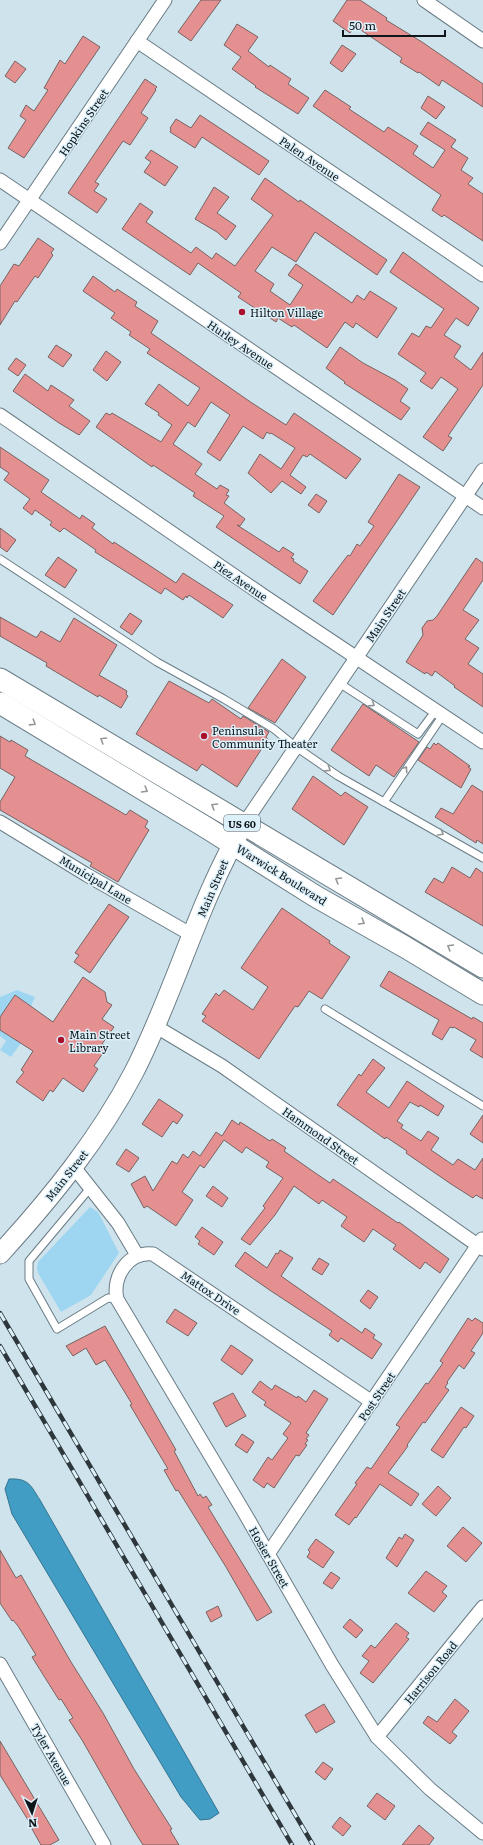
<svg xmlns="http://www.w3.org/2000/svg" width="483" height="1845" font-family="Literata,serif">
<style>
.green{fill:#9ed6f2}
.water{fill:#429dc4;stroke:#337491}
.building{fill:#e59090;stroke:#776363}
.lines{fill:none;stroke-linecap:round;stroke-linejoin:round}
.service-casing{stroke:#6a7c85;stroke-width:9}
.minor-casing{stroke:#6a7c85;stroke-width:15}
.secondary-casing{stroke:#6a7c85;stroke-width:21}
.primary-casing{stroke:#6a7c85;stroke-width:23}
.service{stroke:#fff;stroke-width:7}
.minor{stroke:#fff;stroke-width:13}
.secondary{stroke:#fff;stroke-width:19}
.primary{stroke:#fff;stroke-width:21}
.rail-casing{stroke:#2e373b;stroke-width:4.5}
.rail{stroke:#dcf0fa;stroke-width:3;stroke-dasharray:9;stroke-linecap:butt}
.oneway{stroke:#939698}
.poi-dot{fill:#a8102d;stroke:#dcf0fa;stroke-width:1.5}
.labels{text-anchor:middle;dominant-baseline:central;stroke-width:3;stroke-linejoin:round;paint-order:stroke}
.shield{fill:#dcf0fa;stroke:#4c575c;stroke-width:1}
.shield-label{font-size:10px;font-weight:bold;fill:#0f1619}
.street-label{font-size:11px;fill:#0f1619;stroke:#dcf0fa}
.poi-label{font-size:11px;fill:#0f1619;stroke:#dcf0fa;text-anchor:start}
</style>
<rect width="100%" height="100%" fill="#cfe3ed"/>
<g class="green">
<polygon points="17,990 35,997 31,1006 15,995 0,1017 0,997"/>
<polygon points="0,1030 21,1043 11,1057 0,1050 6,1041 0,1036"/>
<polygon points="90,1207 98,1212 119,1253 91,1295 61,1312 38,1273 37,1268 38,1262"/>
</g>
<path class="water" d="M9,1479C29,1478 31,1486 40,1500L219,1813L210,1819L200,1820L181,1797L12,1514L5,1489Z"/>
<g class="building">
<polygon points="201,0 221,0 191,41 178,32"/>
<polygon points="347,0 360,0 387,18 386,20 422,42 483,84 483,107 442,80 439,86 419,72 418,73 400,62 402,58 355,26 350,33 333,21"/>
<polygon points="237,24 258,37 248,51 269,67 270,65 291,79 288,84 309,98 298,114 255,87 256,86 232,69 241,57 224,45"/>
<polygon points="83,36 100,47 24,158 8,148 26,120 20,116 26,105 34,111 48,90 44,88 60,60 65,64"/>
<polygon points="342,45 356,54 342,72 330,63"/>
<polygon points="15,61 26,69 15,83 5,76"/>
<polygon points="145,79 157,87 155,89 156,90 141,113 148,118 130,145 123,141 95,182 99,184 94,191 107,199 97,213 68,193"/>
<polygon points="325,90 351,107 349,109 384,132 388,127 418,146 413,154 433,168 445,150 420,134 428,122 456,140 451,147 468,158 461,170 473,178 468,184 483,194 483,241 444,215 442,217 432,210 441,195 313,106"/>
<polygon points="428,96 445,107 436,119 421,108"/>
<polygon points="200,115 269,161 259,175 202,137 195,148 170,132 171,129 170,128 176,119 191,128"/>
<polygon points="151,150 178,167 165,186 144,172 151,162 145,158"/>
<polygon points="265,178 299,202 300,200 387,260 377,275 315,232 296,262 272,247 255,271 274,284 270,291 290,305 303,285 288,275 296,264 352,303 357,295 364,300 370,291 397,308 377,338 356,323 353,328 345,322 327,348 294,325 292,327 278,318 276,322 238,297 241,293 198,263 190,275 122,229 140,203 153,212 146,222 191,253 196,247 212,259 216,253 235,266 273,215 251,199"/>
<polygon points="214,187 229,197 217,213 236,226 226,240 217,232 195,219"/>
<polygon points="38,238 54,249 51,253 53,255 38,278 35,276 17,302 15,301 0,325 0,286 14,264 19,266"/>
<polygon points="403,252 479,308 468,326 456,318 444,335 461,346 454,357 471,370 483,352 483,385 448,436 452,438 443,451 423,437 458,389 441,377 432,389 420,381 426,373 398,354 412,333 419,337 426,326 431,328 444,309 390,272"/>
<polygon points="93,276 115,292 117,289 137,302 135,306 158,321 151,333 252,403 286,425 294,413 361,459 346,479 310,454 307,457 303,455 290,475 306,487 301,494 282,481 271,493 248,473 260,454 281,469 295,448 271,433 270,434 267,432 263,439 243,426 220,461 207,452 230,415 211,402 195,427 188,422 173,444 202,464 195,474 217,489 220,485 229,490 226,495 229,496 224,503 245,519 240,526 237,525 279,552 283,547 294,554 291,558 294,559 293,561 308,571 300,584 216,527 224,516 193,496 195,493 153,465 152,467 96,427 106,413 110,415 112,413 161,442 172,425 158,415 159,413 145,404 159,384 188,406 200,388 147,353 150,349 129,335 131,332 111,318 115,313 83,291"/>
<polygon points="56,345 72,355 63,367 48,357"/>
<polygon points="340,347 363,363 395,380 408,389 400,401 410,408 401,420 344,383 345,382 326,368"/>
<polygon points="106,351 121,362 107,381 93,370"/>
<polygon points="16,358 26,365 18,376 8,369"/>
<polygon points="25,374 48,391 51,385 74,400 69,406 90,421 80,434 79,435 59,423 13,391"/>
<polygon points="0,447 49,480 41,492 80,519 82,515 95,524 92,528 113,544 114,542 176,583 183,573 233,605 223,618 189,595 187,598 186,596 183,600 165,588 161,594 95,552 96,550 64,528 60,532 50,525 52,522 35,510 32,515 23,508 30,499 4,480 9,473 0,467"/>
<polygon points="399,474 420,487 333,615 313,601 348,555 350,556 357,544 360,546 374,526 368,522"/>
<polygon points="316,494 327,501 319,513 308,505"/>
<polygon points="0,528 16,540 7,552 0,547"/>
<polygon points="58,557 77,570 65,588 45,575"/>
<polygon points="476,558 483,563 483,580 463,610 479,620 465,639 479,648 468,664 483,674 483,707 454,687 455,686 435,671 432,676 426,672 425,674 406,662 423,635 422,628 427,621 433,620 437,616"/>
<polygon points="130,613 142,621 132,635 120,627"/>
<polygon points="0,617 35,637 37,637 41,631 60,642 74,618 117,645 99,675 127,691 126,694 128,696 121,708 99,695 98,697 46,666 47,663 0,636"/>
<polygon points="282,659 306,677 275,723 248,708"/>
<polygon points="169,681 209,703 212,699 241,719 243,716 269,732 266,737 268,739 237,787 202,764 197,771 136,734"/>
<polygon points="363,704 419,742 394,777 376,765 369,776 331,750"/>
<polygon points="0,736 10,742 11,740 28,750 25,756 126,815 130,810 148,821 145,827 149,830 118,882 90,866 92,863 0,810 0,802 15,777 0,768"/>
<polygon points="434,743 436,745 438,743 470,766 468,767 471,769 461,788 418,760 427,747 430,749"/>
<polygon points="313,776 341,796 345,792 368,807 344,845 292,809"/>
<polygon points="472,785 483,792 483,844 477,840 476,843 435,817 441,808 453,814"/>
<polygon points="452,867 470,878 476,868 483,873 483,926 425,892 434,878 443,883"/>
<polygon points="109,904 129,917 90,973 74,962 79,955 75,953"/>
<polygon points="282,908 330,941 329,943 350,957 322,999 309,991 298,1007 295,1006 259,1059 202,1021 206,1016 202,1014 216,993 219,996 224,990 253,1010 268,987 241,968"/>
<polygon points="389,971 472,1019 473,1017 483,1023 483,1058 470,1050 476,1040 454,1027 453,1028 450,1027 442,1040 432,1034 439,1020 380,986"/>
<polygon points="83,977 105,992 107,1002 112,1005 102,1019 114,1027 102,1044 107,1047 94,1066 98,1069 83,1092 63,1078 53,1092 50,1090 43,1101 16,1082 24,1072 21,1070 33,1051 0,1030 0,1017 15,995 53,1022"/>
<polygon points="373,1059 385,1068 366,1092 389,1108 407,1081 444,1106 438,1116 420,1105 419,1107 410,1102 397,1121 403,1125 401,1128 421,1141 428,1131 439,1138 431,1150 453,1165 458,1159 475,1170 483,1158 483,1199 476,1195 473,1198 451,1184 406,1153 407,1151 386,1137 385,1139 337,1105 359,1074 361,1076"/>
<polygon points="159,1099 183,1115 177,1124 173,1121 162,1137 142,1124"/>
<polygon points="483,1115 483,1143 470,1134"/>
<polygon points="232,1120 239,1125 240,1122 245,1125 270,1141 272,1139 286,1148 284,1151 311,1170 330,1183 333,1179 398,1223 399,1222 449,1259 440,1273 425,1262 420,1269 393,1249 396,1245 373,1229 364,1242 341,1226 347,1217 322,1200 319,1204 294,1186 275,1215 250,1245 241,1239 265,1208 263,1206 283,1178 266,1167 269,1162 246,1147 242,1153 224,1140 204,1168 200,1165 182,1192 193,1200 176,1226 147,1206 144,1208 131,1184 145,1176 153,1191 172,1161 177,1164 183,1154 188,1158 193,1151 200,1156 216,1132 222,1136"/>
<polygon points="126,1149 139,1158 129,1172 116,1164"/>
<polygon points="213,1186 228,1198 222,1207 206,1196"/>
<polygon points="202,1227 223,1242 214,1255 198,1244 200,1241 195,1237"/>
<polygon points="280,1250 293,1258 281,1276 362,1333 365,1328 375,1335 373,1338 382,1344 372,1359 341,1338 338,1342 329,1335 332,1331 271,1291 235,1266 245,1252 267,1268 276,1253 278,1254"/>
<polygon points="319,1258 329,1264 322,1275 312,1269"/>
<polygon points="368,1290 378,1297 370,1309 360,1301"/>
<polygon points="175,1309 197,1323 188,1336 166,1322"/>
<polygon points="468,1318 472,1321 475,1318 483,1323 483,1333 471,1351 475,1353 464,1369 459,1365 447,1382 448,1383 445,1387 449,1390 425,1423 423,1422 407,1445 408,1446 388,1473 419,1494 411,1506 380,1484 356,1518 355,1517 349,1525 335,1515 357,1484 355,1483 367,1467 371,1469 400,1427 396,1425 426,1383 428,1384 443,1363 440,1361"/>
<polygon points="105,1326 176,1450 174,1451 198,1496 200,1494 203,1498 206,1496 212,1505 208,1507 272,1612 257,1621 226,1567 178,1490 176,1491 164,1470 168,1469 130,1405 132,1404 105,1360 96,1365 86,1348 73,1356 66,1346"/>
<polygon points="231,1345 253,1360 242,1375 221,1360"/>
<polygon points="260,1381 272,1390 275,1385 297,1398 298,1396 306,1402 314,1390 328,1399 306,1433 309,1435 306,1439 308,1440 305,1444 307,1445 299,1456 296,1455 274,1488 267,1483 264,1488 253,1480 268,1457 272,1460 288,1438 283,1434 291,1423 264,1405 266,1402 252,1392"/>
<polygon points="233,1393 246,1416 226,1427 213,1403"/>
<polygon points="461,1407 474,1416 466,1428 464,1427 443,1458 431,1450"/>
<polygon points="242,1434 254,1442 247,1453 235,1445"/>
<polygon points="438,1486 451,1498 436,1516 422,1504"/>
<polygon points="463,1527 482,1543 466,1562 447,1546"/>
<polygon points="405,1534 414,1540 397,1567 386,1558 399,1537 402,1539"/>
<polygon points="316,1539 334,1552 323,1568 307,1557 310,1552 308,1550"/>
<polygon points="0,1550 16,1578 21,1575 71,1662 103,1713 134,1769 172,1829 170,1830 179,1845 143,1845 133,1829 82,1740 69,1720 73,1718 61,1699 59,1700 32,1657 36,1655 18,1626 13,1620 12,1621 0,1603"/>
<polygon points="426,1571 447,1586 442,1592 447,1596 434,1612 408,1593"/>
<polygon points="331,1572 340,1578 332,1589 323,1583"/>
<polygon points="218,1606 222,1616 211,1622 206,1612"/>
<polygon points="350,1619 363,1630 356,1638 343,1627"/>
<polygon points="396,1623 409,1633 406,1637 409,1639 373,1683 360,1673 369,1661 362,1656 371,1645 375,1648"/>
<polygon points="455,1699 469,1711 452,1732 457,1736 450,1744 423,1723 428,1716 437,1722"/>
<polygon points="324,1704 335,1722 316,1733 305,1715"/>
<polygon points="0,1741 59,1840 50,1845 41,1845 32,1829 33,1828 0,1775"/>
<polygon points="323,1762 333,1769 325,1780 315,1772"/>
<polygon points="377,1793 395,1806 385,1820 367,1806"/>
<polygon points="340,1817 351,1826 343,1836 332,1827"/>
<polygon points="419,1825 434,1838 429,1845 402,1845"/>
</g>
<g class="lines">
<g class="service-casing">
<g id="service">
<polyline points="0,559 157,662 224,699 274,729 296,747 338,776 483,858"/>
<polyline points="339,683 418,734 436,710"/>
<polyline points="384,802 443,715"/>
<polyline points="325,1009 483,1106"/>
<polyline points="91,1187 29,1261 29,1279 57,1329 108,1298 117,1299"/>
</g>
</g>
<g class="minor-casing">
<g id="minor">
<polyline points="424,0 483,41"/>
<polyline points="137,41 483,275"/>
<polyline points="0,180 483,508"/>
<polyline points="0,243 165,0"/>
<polyline points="0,415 264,596 483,742"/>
<polyline points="0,822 87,875 192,935"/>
<polyline points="244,824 483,470"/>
<polyline points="155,1026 222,1066 483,1249"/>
<polyline points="73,1166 118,1223 137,1255"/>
<path d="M372,1402L153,1254C128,1251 112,1277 117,1299L244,1512L332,1665L377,1737L430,1789L483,1833"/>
<polyline points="268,1554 482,1239"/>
<polyline points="0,1664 104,1845"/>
<polyline points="377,1737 483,1607"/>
</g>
</g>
<g class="secondary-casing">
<path id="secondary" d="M0,1254C51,1198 99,1139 134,1072C175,992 198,902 244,824"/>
</g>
<g class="primary-casing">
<g id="primary">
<polyline points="0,679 483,967"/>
<polyline points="0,703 207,828 315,896 405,947 483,994"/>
</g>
</g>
<use href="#service" class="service"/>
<use href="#minor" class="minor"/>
<use href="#secondary" class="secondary"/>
<use href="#primary" class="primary"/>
<g class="rail-casing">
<g id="rail">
<polyline points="0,1313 313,1845"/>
<polyline points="0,1346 292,1845"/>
</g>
</g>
<use href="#rail" class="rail"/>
</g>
<defs><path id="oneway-chevron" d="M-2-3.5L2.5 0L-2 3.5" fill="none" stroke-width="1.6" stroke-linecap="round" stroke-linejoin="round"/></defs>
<g class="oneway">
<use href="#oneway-chevron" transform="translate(372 704) rotate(33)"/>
<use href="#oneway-chevron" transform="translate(33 723) rotate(32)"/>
<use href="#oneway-chevron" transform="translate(103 740) rotate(-149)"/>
<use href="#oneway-chevron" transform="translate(328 769) rotate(33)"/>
<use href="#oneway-chevron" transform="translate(405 769) rotate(-56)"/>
<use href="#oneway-chevron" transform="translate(145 790) rotate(31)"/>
<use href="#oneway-chevron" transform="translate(214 806) rotate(-149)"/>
<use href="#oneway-chevron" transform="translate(441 833) rotate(30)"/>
<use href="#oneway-chevron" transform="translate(338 880) rotate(-149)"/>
<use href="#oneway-chevron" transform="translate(362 922) rotate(30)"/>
<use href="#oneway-chevron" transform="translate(450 947) rotate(-149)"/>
</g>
<g class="poi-dot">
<circle cx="242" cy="312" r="4"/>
<circle cx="204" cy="736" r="4"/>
<circle cx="61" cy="1040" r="4"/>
</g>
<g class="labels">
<rect class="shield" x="224" y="815" width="36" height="16" rx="3"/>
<g class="shield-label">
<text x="242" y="823">US 60</text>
</g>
<g class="street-label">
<text transform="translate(83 122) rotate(-56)">Hopkins Street</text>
<text transform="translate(310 158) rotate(34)">Palen Avenue</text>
<text transform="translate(241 344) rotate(34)">Hurley Avenue</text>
<text transform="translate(241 580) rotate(34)">Piez Avenue</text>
<text transform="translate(385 615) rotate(-56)">Main Street</text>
<text transform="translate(282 874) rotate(32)">Warwick Boulevard</text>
<text transform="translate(96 879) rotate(31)">Municipal Lane</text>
<text transform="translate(212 888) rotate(-67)">Main Street</text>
<text transform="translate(321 1135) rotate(35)">Hammond Street</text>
<text transform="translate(66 1175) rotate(-52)">Main Street</text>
<text transform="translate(211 1292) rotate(34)">Mattox Drive</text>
<text transform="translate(376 1396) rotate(-56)">Post Street</text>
<text transform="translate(270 1557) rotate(60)">Hosier Street</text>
<text transform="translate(430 1672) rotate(-51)">Harrison Road</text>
<text transform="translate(52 1754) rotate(60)">Tyler Avenue</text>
</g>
<g class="poi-label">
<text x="250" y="312">Hilton Village</text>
<text x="212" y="730">Peninsula<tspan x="212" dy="13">Community Theater</tspan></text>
<text x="69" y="1034">Main Street<tspan x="69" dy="13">Library</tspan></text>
</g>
</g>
<g transform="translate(32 1813) rotate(176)" stroke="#dcf0fa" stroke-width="3" paint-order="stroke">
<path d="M0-3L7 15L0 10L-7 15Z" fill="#0f1619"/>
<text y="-6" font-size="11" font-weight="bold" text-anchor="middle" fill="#0f1619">N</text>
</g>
<path d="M343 30v6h102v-6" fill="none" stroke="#0f1619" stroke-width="2"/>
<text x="349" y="30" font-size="12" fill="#0f1619" stroke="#dcf0fa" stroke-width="3" paint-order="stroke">50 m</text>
</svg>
